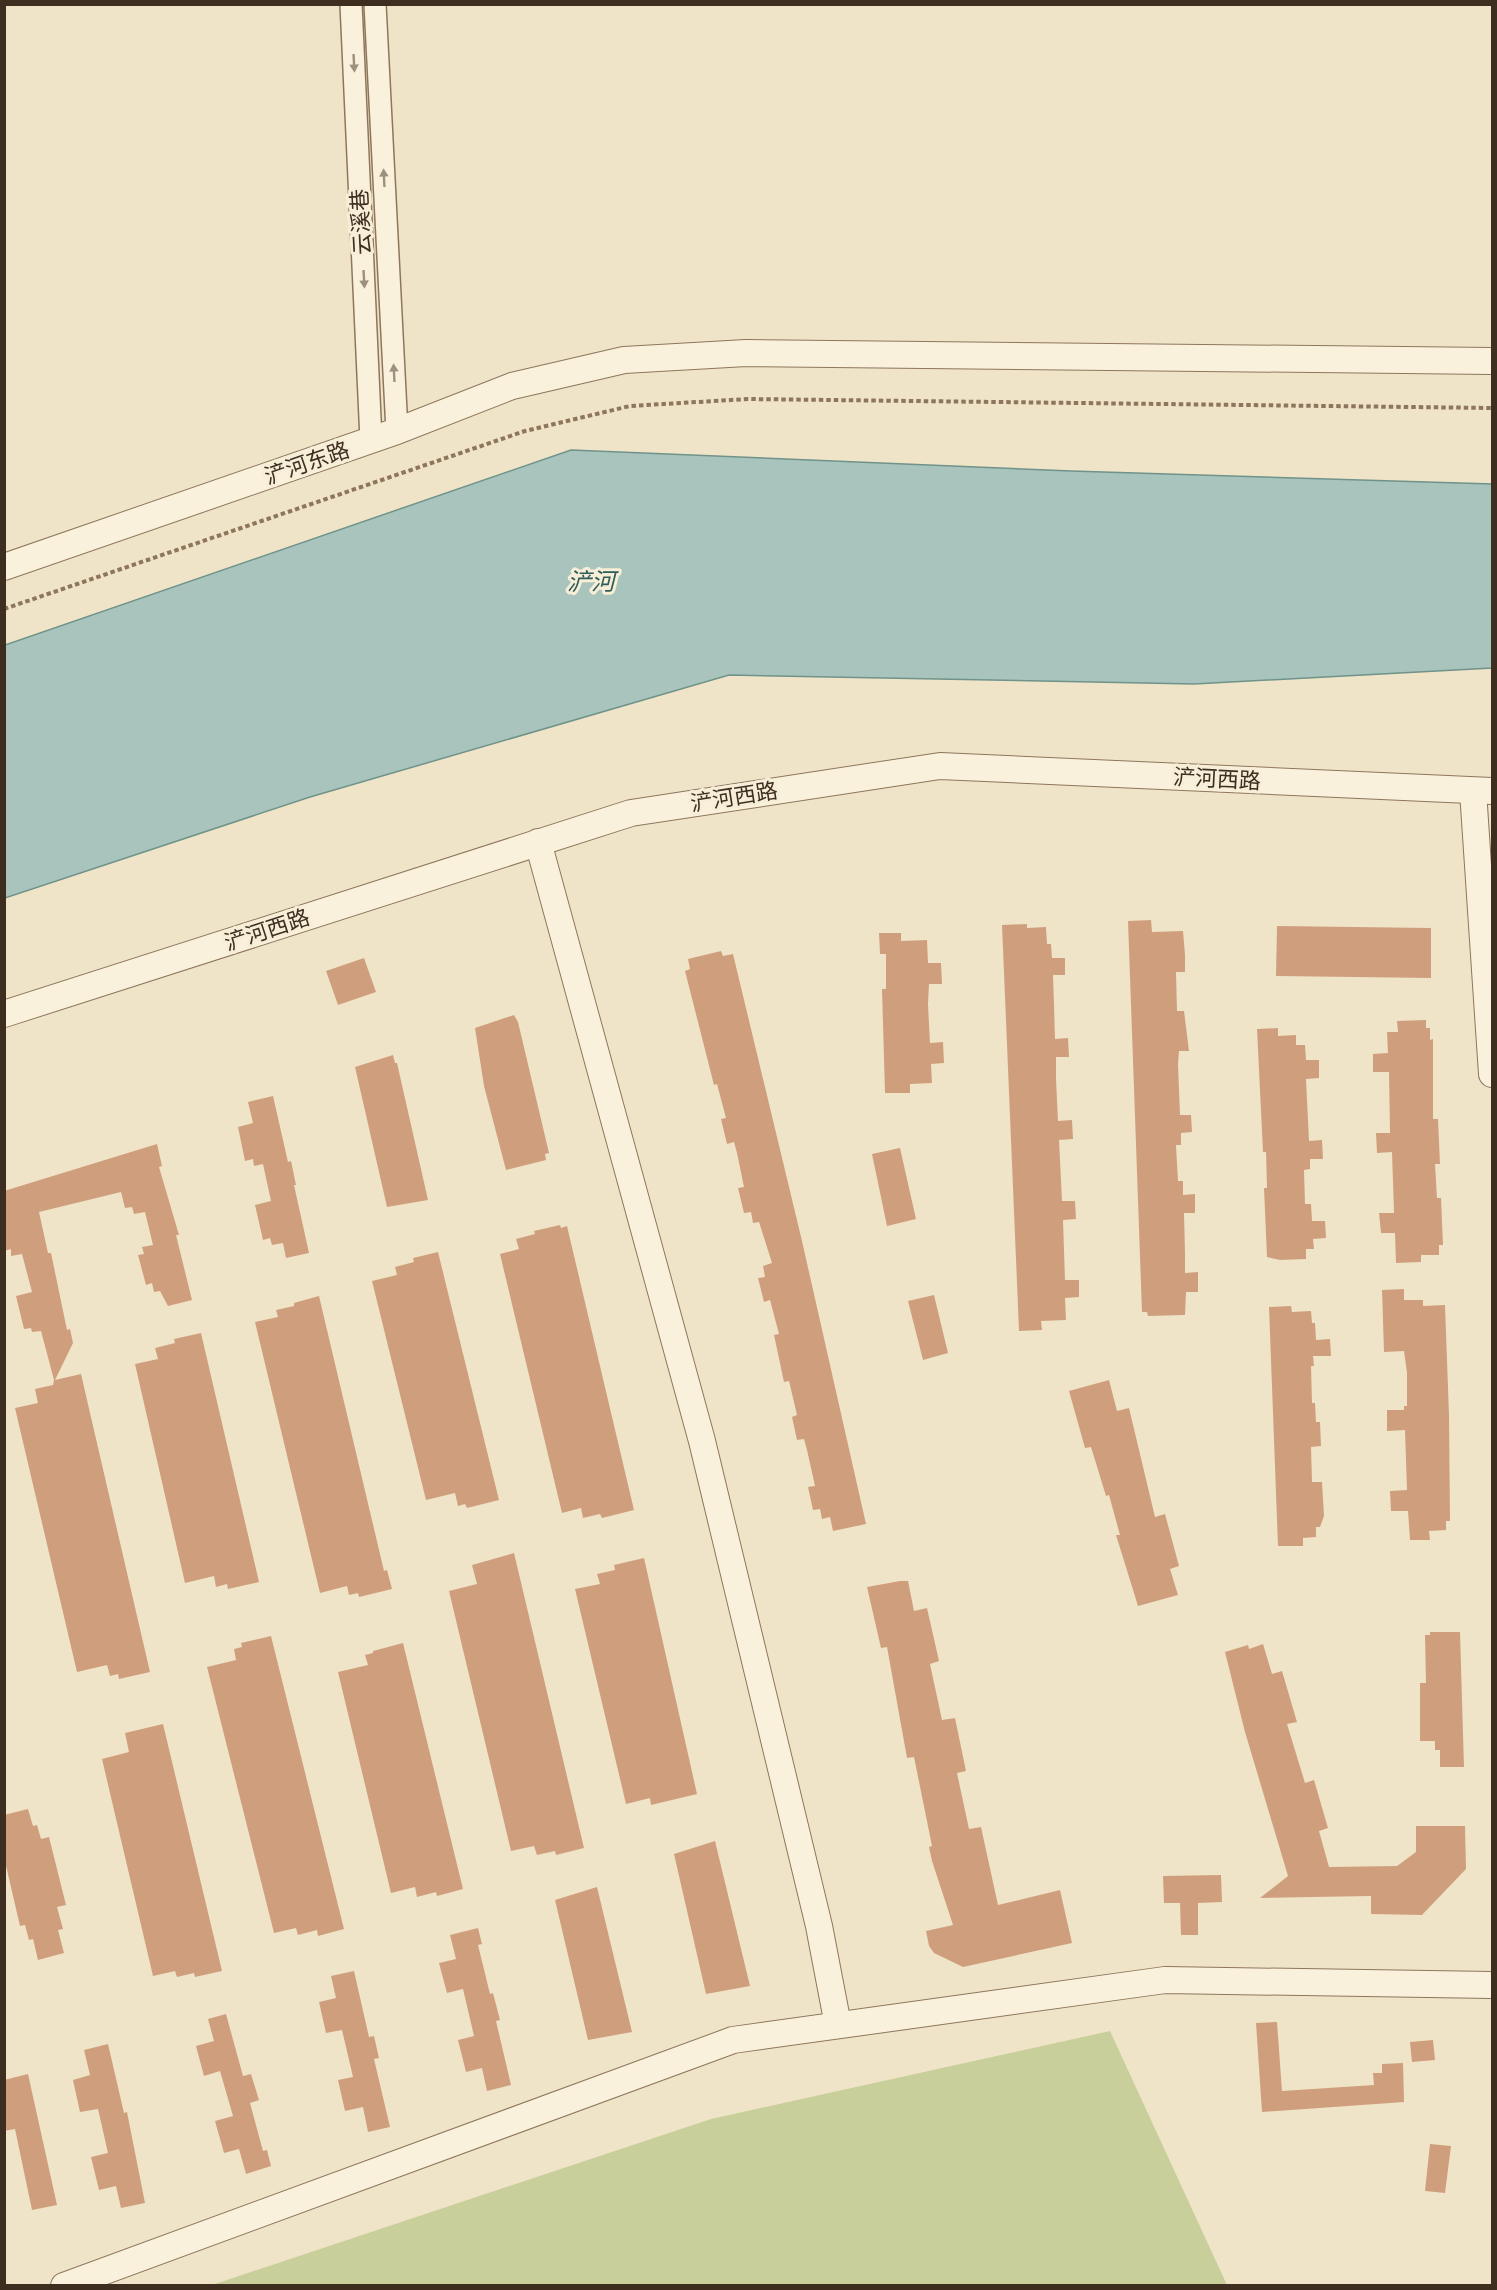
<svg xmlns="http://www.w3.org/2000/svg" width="1497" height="2290" font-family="'Zilla Slab','Noto Sans SC',serif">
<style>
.green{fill:#c9cf9b}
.water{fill:#a9c4bc;stroke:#6f938a;stroke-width:1.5}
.building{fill:#cf9f7d}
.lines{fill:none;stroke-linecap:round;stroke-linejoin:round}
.minor-casing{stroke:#8d765c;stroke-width:24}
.tertiary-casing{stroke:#8d765c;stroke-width:28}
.path{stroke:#8d765c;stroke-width:4;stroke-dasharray:4.5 3;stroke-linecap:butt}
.minor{stroke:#faf1dc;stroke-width:21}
.tertiary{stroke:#faf1dc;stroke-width:26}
.oneway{fill:#9c907e}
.labels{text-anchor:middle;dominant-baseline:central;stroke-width:6;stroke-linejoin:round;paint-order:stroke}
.street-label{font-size:22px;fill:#3d2e20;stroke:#f7eed8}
.water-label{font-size:24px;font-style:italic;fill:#2f5d5a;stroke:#f7eed8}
</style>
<rect width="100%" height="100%" fill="#f0e4c8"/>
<polygon class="green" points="1110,2031 1227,2285 212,2285 711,2119"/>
<polygon class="water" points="571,450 1071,471 1492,484 1492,668 1194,684 729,675 310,797 5,898 5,645"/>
<g class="building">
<polygon points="1151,920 1152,932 1183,931 1185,955 1185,972 1176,972 1177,1011 1184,1011 1189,1051 1179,1051 1178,1064 1180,1115 1191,1115 1192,1132 1181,1133 1181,1145 1176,1145 1178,1181 1183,1181 1183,1195 1195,1194 1195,1213 1184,1213 1185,1254 1185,1273 1198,1272 1198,1292 1186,1292 1185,1315 1148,1316 1147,1312 1142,1312 1128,921"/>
<polygon points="1027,924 1027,928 1046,927 1047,944 1051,944 1052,958 1065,958 1065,975 1053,975 1054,1005 1055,1039 1068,1038 1069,1057 1056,1057 1056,1079 1058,1121 1072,1120 1073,1139 1059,1140 1062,1201 1075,1201 1076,1219 1063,1220 1065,1280 1079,1280 1079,1297 1065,1298 1066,1320 1041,1321 1042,1330 1019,1331 1002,925"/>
<polygon points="1277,926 1431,928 1431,978 1276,976"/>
<polygon points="879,933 901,933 901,941 927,940 928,963 941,963 942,984 929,984 928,1004 930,1043 943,1042 944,1063 931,1064 932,1083 910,1084 910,1093 885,1093 882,989 886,989 886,954 880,954"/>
<polygon points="721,951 723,956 733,954 802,1241 866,1524 833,1531 830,1517 822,1519 820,1509 813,1510 808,1487 815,1486 807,1450 804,1439 797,1440 792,1417 797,1415 789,1381 784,1382 774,1335 779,1334 770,1300 764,1302 758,1278 765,1277 763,1266 772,1263 759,1222 753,1223 751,1212 744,1213 738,1188 744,1187 737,1153 734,1142 727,1144 721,1119 726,1118 717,1084 714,1085 685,971 690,969 688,959"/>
<polygon points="364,958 376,992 338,1005 326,971"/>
<polygon points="514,1015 518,1022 549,1153 545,1154 546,1160 506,1170 484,1086 475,1028"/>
<polygon points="1426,1020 1426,1028 1430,1028 1430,1040 1433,1039 1433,1119 1438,1119 1440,1164 1435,1164 1437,1198 1441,1198 1443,1245 1439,1245 1439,1255 1421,1255 1421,1262 1396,1263 1395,1233 1381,1233 1379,1213 1394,1213 1392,1152 1377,1153 1376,1133 1390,1133 1389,1072 1373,1072 1373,1054 1388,1053 1387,1032 1398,1032 1397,1021"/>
<polygon points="1278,1028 1278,1036 1296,1035 1296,1045 1305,1045 1306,1060 1319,1060 1319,1078 1306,1079 1309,1141 1322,1140 1323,1159 1310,1159 1310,1169 1304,1170 1305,1204 1311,1204 1312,1221 1325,1221 1326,1238 1313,1239 1314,1249 1306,1249 1306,1259 1280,1260 1267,1257 1264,1188 1267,1188 1266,1152 1263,1152 1257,1029"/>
<polygon points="393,1055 395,1063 397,1063 428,1200 387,1207 355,1067"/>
<polygon points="273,1096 288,1162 291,1161 296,1185 294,1185 309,1253 286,1258 283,1243 272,1245 270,1238 263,1240 255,1205 271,1201 263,1164 254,1166 253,1159 245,1161 238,1127 253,1123 248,1102"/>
<polygon points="157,1144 162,1166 159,1167 179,1235 176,1235 192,1300 168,1306 160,1291 154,1292 152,1283 146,1285 138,1255 144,1254 142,1247 153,1245 145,1212 134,1214 132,1207 125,1208 121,1192 39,1212 48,1253 51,1253 67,1330 70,1329 73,1343 55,1380 81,1374 150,1672 119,1679 118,1674 110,1676 107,1665 77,1672 15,1408 38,1403 35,1389 53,1385 54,1380 41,1331 32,1332 31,1328 24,1329 16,1296 32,1292 22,1254 11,1256 11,1249 4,1251 4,1191"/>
<polygon points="900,1148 916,1219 887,1226 872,1154"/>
<polygon points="560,1225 561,1228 567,1226 634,1510 602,1518 600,1514 583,1518 581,1508 562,1513 500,1254 519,1249 516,1239 535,1234 534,1231"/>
<polygon points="438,1252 499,1500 467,1508 465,1504 458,1506 455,1493 426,1500 372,1281 397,1275 395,1267 414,1262 413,1258"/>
<polygon points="1404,1289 1404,1300 1423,1300 1423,1306 1445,1305 1449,1415 1450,1521 1446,1521 1446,1530 1429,1531 1430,1540 1410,1540 1408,1511 1391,1511 1390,1491 1407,1490 1405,1430 1387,1431 1387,1410 1404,1410 1404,1406 1407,1406 1407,1373 1404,1351 1384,1352 1382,1290"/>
<polygon points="934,1295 948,1353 923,1360 908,1301"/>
<polygon points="319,1296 384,1571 387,1570 392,1589 359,1597 358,1593 349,1595 347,1586 320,1593 255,1322 278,1317 276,1310 294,1306 294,1303"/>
<polygon points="1291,1306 1292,1312 1311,1311 1312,1323 1315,1323 1316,1340 1330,1339 1331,1356 1313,1356 1314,1366 1311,1366 1312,1403 1315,1403 1316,1422 1320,1422 1321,1446 1311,1447 1312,1482 1322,1482 1324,1516 1320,1527 1316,1527 1316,1537 1303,1538 1303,1546 1278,1546 1269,1307"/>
<polygon points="201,1333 259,1582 228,1589 227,1584 216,1587 214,1576 185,1583 135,1364 158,1359 155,1348 175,1343 174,1339"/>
<polygon points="1109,1380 1117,1411 1129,1408 1155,1517 1165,1514 1179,1566 1170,1569 1178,1595 1138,1606 1116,1535 1120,1535 1109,1495 1106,1496 1091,1447 1085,1448 1069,1391"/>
<polygon points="514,1553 584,1848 556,1855 555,1851 537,1855 534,1846 511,1851 449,1591 477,1584 472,1565"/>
<polygon points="644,1558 697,1794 651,1805 650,1798 626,1804 575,1589 600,1584 597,1574 615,1570 614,1565"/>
<polygon points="900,1581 908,1581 914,1611 927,1608 939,1661 930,1664 942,1720 955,1718 966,1771 957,1773 969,1829 981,1827 998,1905 1060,1890 1072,1943 963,1967 934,1953 929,1946 926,1931 953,1925 932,1861 929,1847 932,1846 914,1757 907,1758 887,1647 881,1648 867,1587"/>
<polygon points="1430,1632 1460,1632 1464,1767 1440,1767 1440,1750 1435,1750 1435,1741 1420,1741 1420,1683 1426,1683 1425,1635 1430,1635"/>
<polygon points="271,1636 344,1929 318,1936 317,1930 298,1935 296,1928 274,1933 207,1667 236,1660 234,1649 242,1647 241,1643"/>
<polygon points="403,1643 463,1889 437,1896 436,1892 417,1897 415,1887 391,1893 338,1672 368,1665 365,1655 373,1653 373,1651"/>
<polygon points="1263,1644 1272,1674 1282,1671 1297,1722 1287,1724 1305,1783 1314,1780 1328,1828 1319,1831 1329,1867 1397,1866 1416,1852 1416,1826 1465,1826 1466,1869 1422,1915 1371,1914 1371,1896 1260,1898 1288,1876 1245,1732 1225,1652 1248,1645 1249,1649"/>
<polygon points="163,1724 222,1971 195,1977 194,1973 177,1977 175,1971 153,1976 102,1759 129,1752 125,1733"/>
<polygon points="28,1809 33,1826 37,1825 41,1839 49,1837 66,1905 57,1907 63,1929 58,1930 64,1953 38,1960 33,1939 29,1940 25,1925 20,1926 4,1857 4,1815"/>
<polygon points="715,1841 750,1986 706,1994 674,1854"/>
<polygon points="1221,1875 1222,1902 1198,1903 1198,1935 1181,1935 1180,1903 1164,1903 1163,1876"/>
<polygon points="597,1887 632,2032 588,2040 555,1900"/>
<polygon points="478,1928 482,1944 478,1945 490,1994 493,1993 500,2020 496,2021 511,2085 487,2091 482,2068 466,2072 458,2040 474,2036 463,1989 447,1993 439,1963 456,1959 450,1935"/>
<polygon points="354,1971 369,2037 374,2036 379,2058 374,2059 390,2127 368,2132 363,2107 345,2111 338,2080 353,2077 342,2030 326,2033 319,2002 336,1998 331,1976"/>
<polygon points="226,2014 243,2076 251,2074 259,2100 250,2103 263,2151 267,2150 271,2166 246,2174 239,2149 224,2153 215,2121 233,2116 220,2071 204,2076 196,2046 214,2041 208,2019"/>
<polygon points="1277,2022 1282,2091 1374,2085 1373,2073 1382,2073 1382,2064 1403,2063 1404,2102 1262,2112 1256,2023"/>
<polygon points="1433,2040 1435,2060 1412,2062 1410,2042"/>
<polygon points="108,2044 124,2113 127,2112 145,2203 121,2208 116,2186 99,2190 91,2157 108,2153 98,2109 80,2112 73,2080 90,2075 84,2050"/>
<polygon points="28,2074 57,2205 32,2210 15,2129 4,2131 4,2080"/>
<polygon points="1430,2144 1451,2146 1445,2193 1425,2191"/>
</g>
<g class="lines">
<g class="minor-casing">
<g id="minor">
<polyline points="351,4 371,440"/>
<polyline points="375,4 397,431"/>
</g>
</g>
<g class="tertiary-casing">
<g id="tertiary">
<polyline points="4,567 397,431 512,386 624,360 746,353 1492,361"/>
<polyline points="1473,791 1492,1074"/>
<polyline points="538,842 702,1441 819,1926 838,2025"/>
<polyline points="4,1014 631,813 940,766 1492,791"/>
<polyline points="64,2286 733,2040 1165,1980 1492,1985"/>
</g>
</g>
<polyline class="path" points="4,609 525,431 630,406 748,399 1492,408"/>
<use href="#minor" class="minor"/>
<use href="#tertiary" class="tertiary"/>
</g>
<defs><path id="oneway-solid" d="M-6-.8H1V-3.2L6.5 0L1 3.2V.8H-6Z" transform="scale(1.5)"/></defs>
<g class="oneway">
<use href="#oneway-solid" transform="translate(354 63) rotate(87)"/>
<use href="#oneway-solid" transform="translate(384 178) rotate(-93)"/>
<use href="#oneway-solid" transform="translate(364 279) rotate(87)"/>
<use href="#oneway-solid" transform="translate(394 373) rotate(-93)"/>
</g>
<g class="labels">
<g class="street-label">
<text transform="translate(361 222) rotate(-93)">云溪巷</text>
<text transform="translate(307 463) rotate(-19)">浐河东路</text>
<text transform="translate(1217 779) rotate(3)">浐河西路</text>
<text transform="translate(734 797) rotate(-9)">浐河西路</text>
<text transform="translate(267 930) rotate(-18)">浐河西路</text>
</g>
<g class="water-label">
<text x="591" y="581">浐河</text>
</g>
</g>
<rect width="1497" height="2290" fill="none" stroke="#3d2e20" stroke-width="12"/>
</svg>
